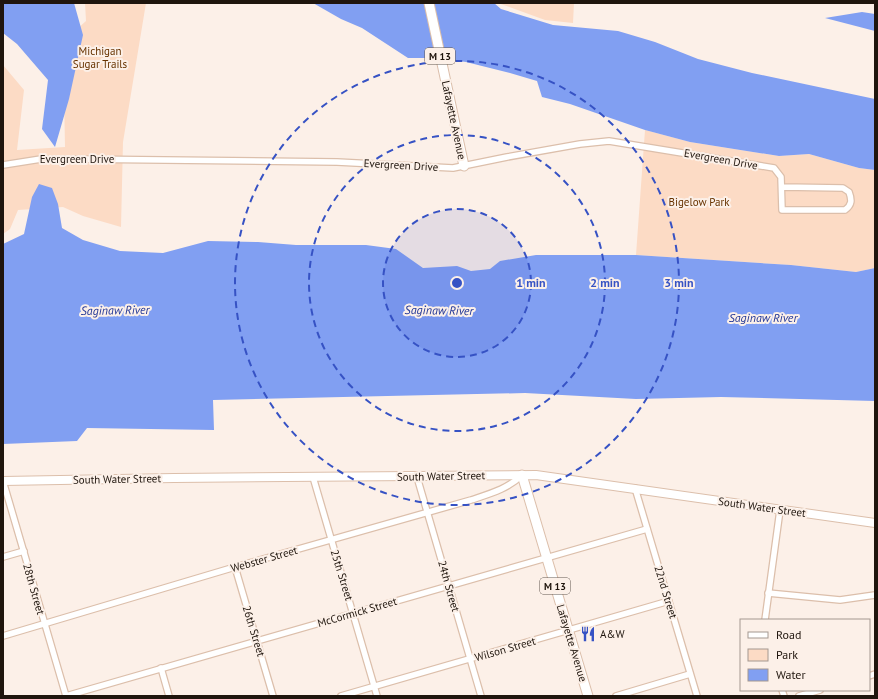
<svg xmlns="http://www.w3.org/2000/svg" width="878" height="699" font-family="'PT Sans',sans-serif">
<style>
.green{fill:#fcdbc5}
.water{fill:#819ff2}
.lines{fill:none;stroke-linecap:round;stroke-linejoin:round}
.street-casing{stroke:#dcbfab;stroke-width:8}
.secondary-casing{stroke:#dcbfab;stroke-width:10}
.primary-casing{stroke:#dcbfab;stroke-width:11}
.street{stroke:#fff;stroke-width:5.5}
.secondary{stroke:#fff;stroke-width:8}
.primary{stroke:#fff;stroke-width:9}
.ring{fill:none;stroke:#3652c4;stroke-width:2;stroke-dasharray:7 5}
.labels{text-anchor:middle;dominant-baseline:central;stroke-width:4;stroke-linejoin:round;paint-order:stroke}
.shield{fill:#fcf0e8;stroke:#61574f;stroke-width:1}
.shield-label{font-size:10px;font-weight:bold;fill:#1f150d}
.park-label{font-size:11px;fill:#673300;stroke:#fcf0e8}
.street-label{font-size:11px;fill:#1f150d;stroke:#fcf0e8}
.poi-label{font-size:11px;fill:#1f150d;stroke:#fcf0e8;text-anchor:start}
.water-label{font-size:12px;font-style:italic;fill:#233796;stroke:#fcf0e8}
.centre{fill:#3652c4;stroke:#fcf0e8;stroke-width:2}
.ring-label{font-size:12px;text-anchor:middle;font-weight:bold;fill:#3652c4;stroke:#fcf0e8;stroke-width:4;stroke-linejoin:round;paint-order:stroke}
</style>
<rect width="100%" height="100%" fill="#fcf0e8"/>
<g class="green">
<polygon points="85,3 146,3 123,142 121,227 83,216 63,207 18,210 10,229 3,234 3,65 24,90 17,150 65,147 63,42 86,21"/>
<polygon points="498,3 574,3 573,23 545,20"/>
<polygon points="645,130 690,142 779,156 809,154 859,168 875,170 875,268 856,272 791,265 636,255"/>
</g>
<g class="water">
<polygon points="3,3 74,3 83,35 69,99 55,147 42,129 48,80 17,44 3,33"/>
<polygon points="313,3 494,3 501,9 553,25 618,31 655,42 698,59 752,73 875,99 875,170 859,168 809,154 779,156 690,142 645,130 570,104 542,97 537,81 510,73 466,62 436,58 408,58 362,28 341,19"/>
<polygon points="862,12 875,14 875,31 825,18"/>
<polygon points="39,184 52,188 58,204 62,228 83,240 120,251 163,253 208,241 258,242 296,245 366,245 396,249 423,268 457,266 471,271 490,269 500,261 536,255 636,255 791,265 856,272 875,268 875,401 721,397 636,399 525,393 213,400 214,430 87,428 77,441 3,444 3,244 24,234 32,197"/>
</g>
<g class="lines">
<g class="street-casing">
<g id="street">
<path d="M3,165L41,159H73L337,162L453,168L507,157L580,144L609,141L774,168L781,177L782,210H845C852,205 852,200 849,192L843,188L782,187"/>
<polyline points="313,477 377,696"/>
<polyline points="417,477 481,696"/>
<polyline points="3,481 66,696"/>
<polyline points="635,488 697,696"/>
<polyline points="3,557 24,551"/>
<polyline points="235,567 273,696"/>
<polyline points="768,593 840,600 875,595"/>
<polyline points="765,620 780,510"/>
<path d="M3,636L235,567L471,500C489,494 508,489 522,475"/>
<polyline points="161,668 169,696"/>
<polyline points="869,676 875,674"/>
<polyline points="782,690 784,696"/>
<polyline points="66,696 647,529"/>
<polyline points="341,696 669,601"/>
<polyline points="616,696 690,674"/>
<polyline points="799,696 820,690"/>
</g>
</g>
<g class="secondary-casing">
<polyline id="secondary" points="3,481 174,478 536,475 875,523"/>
</g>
<g class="primary-casing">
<g id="primary">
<polyline points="429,3 464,166"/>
<polyline points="522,475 588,696"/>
</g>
</g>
<use href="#street" class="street"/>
<use href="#secondary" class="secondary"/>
<use href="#primary" class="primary"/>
</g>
<circle cx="457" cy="283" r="74" fill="#3652c4" fill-opacity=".12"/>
<g class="ring">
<circle cx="457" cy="283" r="74"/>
<circle cx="457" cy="283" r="148"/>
<circle cx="457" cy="283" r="222"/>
</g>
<defs>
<g id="restaurant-bare" transform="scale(1.2)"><path d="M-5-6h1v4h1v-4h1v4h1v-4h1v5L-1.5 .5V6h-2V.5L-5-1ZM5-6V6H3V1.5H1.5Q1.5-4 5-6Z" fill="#3652c4" stroke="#fcf0e8" stroke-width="2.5" paint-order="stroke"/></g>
</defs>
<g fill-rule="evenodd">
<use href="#restaurant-bare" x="588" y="634"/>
</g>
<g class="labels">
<g class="shield">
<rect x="425" y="48" width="30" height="16" rx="3"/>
<rect x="540" y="578" width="30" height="16" rx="3"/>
</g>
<g class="shield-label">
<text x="440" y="56">M 13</text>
<text x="555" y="586">M 13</text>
</g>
<g class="park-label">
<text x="100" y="51">Michigan<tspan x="100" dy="13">Sugar Trails</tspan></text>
<text x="699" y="202">Bigelow Park</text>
</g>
<g class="street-label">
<text transform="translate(454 120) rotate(78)">Lafayette Avenue</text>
<text x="77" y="159">Evergreen Drive</text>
<text transform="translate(721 159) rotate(10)">Evergreen Drive</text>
<text transform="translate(401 165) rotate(3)">Evergreen Drive</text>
<text transform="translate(441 476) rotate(-1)">South Water Street</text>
<text transform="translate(117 479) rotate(-1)">South Water Street</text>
<text transform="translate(762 507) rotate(8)">South Water Street</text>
<text transform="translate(264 559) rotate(-16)">Webster Street</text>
<text transform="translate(342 575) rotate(73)">25th Street</text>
<text transform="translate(449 586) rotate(74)">24th Street</text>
<text transform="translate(34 589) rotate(74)">28th Street</text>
<text transform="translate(666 592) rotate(73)">22nd Street</text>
<text transform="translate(357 612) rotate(-16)">McCormick Street</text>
<text transform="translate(254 631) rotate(73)">26th Street</text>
<text transform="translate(572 643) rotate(73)">Lafayette Avenue</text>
<text transform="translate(505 649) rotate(-16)">Wilson Street</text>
</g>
<g class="poi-label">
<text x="600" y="634">A&amp;W</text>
</g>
<g class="water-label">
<text transform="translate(115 310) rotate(-1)">Saginaw River</text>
<text transform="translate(439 310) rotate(1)">Saginaw River</text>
<text x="763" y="317">Saginaw River</text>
</g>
</g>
<circle cx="457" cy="283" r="6" class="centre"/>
<g class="ring-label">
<text x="531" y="287">1 min</text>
<text x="605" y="287">2 min</text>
<text x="679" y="287">3 min</text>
</g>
<rect width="878" height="699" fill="none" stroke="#1f150d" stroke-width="8"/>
<rect x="740" y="619" width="130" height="72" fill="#fcf0e8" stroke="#a49890"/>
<rect x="748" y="632" width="20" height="6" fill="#ffffff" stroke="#a49890"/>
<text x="776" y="639" font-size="12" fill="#1f150d">Road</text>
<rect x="748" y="649" width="20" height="12" fill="#fcdbc5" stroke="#a49890"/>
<text x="776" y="659" font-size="12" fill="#1f150d">Park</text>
<rect x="748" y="669" width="20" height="12" fill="#819ff2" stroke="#a49890"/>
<text x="776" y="679" font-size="12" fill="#1f150d">Water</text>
</svg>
